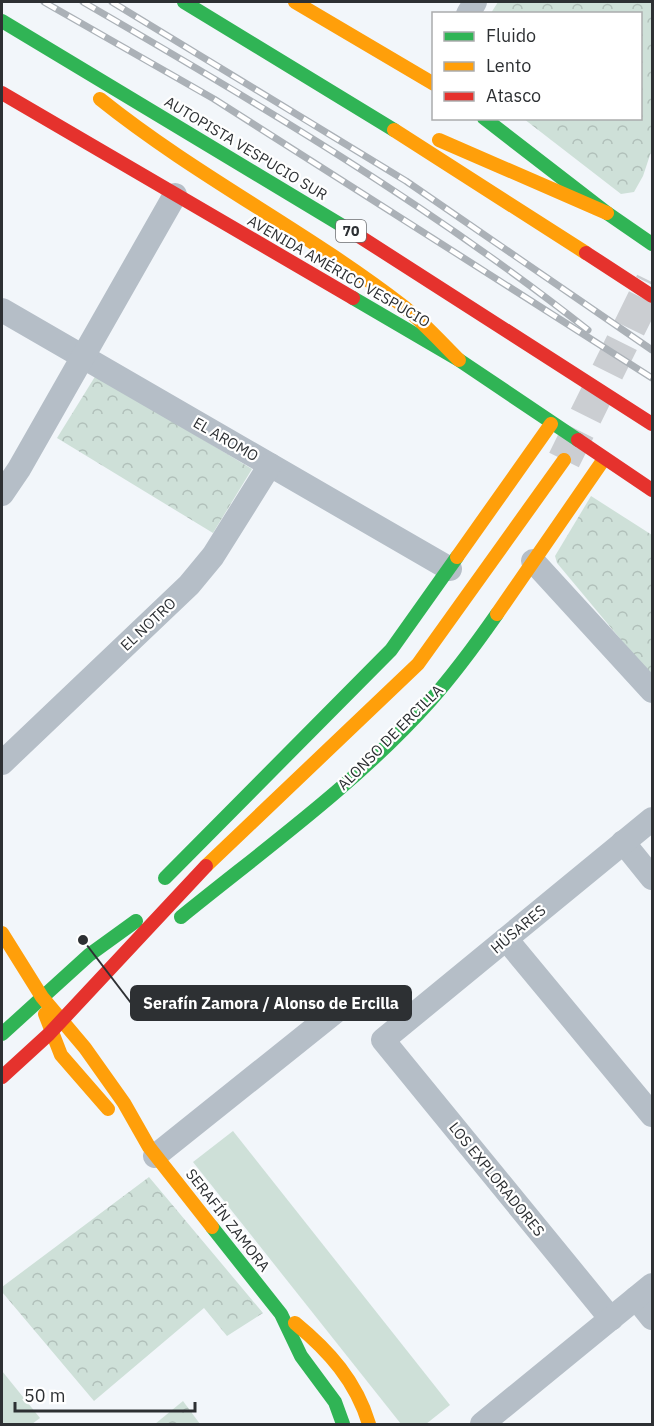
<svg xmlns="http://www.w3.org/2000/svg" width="654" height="1426" font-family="'IBM Plex Sans',sans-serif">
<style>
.grass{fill:#cee0d8}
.forest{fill:url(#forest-crowns)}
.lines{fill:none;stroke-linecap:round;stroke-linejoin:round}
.secondary-tunnel{stroke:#cbced2;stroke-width:33;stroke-dasharray:33 16;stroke-linecap:butt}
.street{stroke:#b5bec7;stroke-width:24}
.fast{stroke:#30b455;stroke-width:14}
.slow{stroke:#ff9f0a;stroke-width:14}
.jam{stroke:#e5322d;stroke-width:14}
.rail-casing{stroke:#abb1b7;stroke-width:7}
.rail{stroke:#fff;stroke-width:4.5;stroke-dasharray:14;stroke-linecap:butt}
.labels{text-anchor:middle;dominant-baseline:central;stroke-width:4.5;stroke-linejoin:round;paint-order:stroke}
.shield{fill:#fff;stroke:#6c6e70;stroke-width:1.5}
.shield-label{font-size:14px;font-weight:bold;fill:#2d3033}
.street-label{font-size:15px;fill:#2d3033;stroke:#fff}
.leader{fill:none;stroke:#2d3033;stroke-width:2}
.callout-dot{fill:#2d3033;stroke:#fff;stroke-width:2}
.callout{fill:#2d3033;stroke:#2d3033;stroke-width:2}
.callout-label{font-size:16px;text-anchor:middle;font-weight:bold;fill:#fff}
</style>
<defs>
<pattern id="forest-crowns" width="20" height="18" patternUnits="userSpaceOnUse" patternTransform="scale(1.5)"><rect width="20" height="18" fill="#cee0d8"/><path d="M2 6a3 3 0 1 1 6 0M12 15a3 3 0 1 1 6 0" fill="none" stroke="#b1c0ba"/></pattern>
</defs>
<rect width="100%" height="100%" fill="#f2f6fa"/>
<g class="grass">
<polygon points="233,1131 450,1405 426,1424 401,1424 193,1162"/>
<polygon points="2,1371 40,1418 32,1424 2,1424"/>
</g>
<g class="forest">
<polygon points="498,2 652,2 652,149 643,176 634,192 621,194 524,119 640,118 640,14 491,13"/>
<polygon points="96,375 252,469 213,533 57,438"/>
<polygon points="591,496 652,535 652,677 557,563 555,556"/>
<polygon points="149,1177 263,1313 227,1336 204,1308 94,1401 2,1292 2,1287"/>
<polygon points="183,1401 200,1424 155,1424"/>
</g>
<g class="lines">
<polyline class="secondary-tunnel" points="564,460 652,282"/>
<g class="street">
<polyline points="468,14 475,2"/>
<polyline points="2,310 450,569"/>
<polyline points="2,494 19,469 175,195"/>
<polyline points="533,561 652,691"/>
<polyline points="2,763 189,585 213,556 270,465"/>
<polyline points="623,842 652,878"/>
<polyline points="506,939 652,1115"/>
<polyline points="155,1156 350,1000"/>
<polyline points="636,1298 652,1318"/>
<polyline points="611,1319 383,1040 652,819"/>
<polyline points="482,1424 652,1285"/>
</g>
<g class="fast">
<polyline points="184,2 394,130"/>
<polyline points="2,21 351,231"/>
<polyline points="484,118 607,213 652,244"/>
<polyline points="353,298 459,360 578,440"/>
<polyline points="165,878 391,650 457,557"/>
<path d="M181,917C266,848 357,783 430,701C455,673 476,644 497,614"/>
<polyline points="2,1034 89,955 136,921"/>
<polyline points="212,1227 281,1314 301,1356 335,1402 343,1424"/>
</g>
<g class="slow">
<polyline points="295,2 434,84"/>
<path d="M100,99C196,176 306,231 403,306C423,322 441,342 459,360"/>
<polyline points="394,130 586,253"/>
<polyline points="439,140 607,213"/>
<polyline points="457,557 551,424"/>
<polyline points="497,614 604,459"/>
<polyline points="206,866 418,664 564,460"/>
<polyline points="2,933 42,997 85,1048 124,1103 149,1147 212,1227"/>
<polyline points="45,1014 61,1055 108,1109"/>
<path d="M295,1323C329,1351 356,1381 369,1424"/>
</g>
<g class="jam">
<polyline points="2,93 353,298"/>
<polyline points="351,231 652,424"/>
<polyline points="586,253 652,296"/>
<polyline points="578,440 652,490"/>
<polyline points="2,1077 49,1034 206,866"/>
</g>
<g class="rail-casing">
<g id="rail">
<polyline points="44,2 214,99 652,378"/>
<path d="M83,2C256,102 431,206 588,330"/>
<polyline points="112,2 406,181 652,350"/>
</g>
</g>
<use href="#rail" class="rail"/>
</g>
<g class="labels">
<rect class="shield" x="336" y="220" width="30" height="22" rx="4.5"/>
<g class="shield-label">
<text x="351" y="231">70</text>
</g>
<g class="street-label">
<text transform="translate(246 148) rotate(31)">AUTOPISTA VESPUCIO SUR</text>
<text transform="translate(339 271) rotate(30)">AVENIDA AMÉRICO VESPUCIO</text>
<text transform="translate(226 439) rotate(30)">EL AROMO</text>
<text transform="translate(148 624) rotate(-43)">EL NOTRO</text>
<text transform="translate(390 737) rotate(-45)">ALONSO DE ERCILLA</text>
<text transform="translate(518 929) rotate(-40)">HÚSARES</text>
<text transform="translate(497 1179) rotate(51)">LOS EXPLORADORES</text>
<text transform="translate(228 1220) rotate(52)">SERAFÍN ZAMORA</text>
</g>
</g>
<path class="leader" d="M83 940L131 1003"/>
<circle class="callout-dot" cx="83" cy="940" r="6"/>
<rect class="callout" x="131" y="986" width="280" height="34" rx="6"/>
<g class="callout-label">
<text x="271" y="1009">Serafín Zamora / Alonso de Ercilla</text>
</g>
<rect width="654" height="1426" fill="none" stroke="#2d3033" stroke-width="6"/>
<rect x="432" y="12" width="210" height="108" fill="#ffffff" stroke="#abacad" stroke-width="1.5"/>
<rect x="444" y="32" width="30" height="9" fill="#30b455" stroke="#abacad" stroke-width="1.5"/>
<text x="486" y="42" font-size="18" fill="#2d3033">Fluido</text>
<rect x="444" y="62" width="30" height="9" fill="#ff9f0a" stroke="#abacad" stroke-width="1.5"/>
<text x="486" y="72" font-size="18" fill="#2d3033">Lento</text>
<rect x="444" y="92" width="30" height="9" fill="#e5322d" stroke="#abacad" stroke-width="1.5"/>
<text x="486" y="102" font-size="18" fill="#2d3033">Atasco</text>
<path d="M15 1402v9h180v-9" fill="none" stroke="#2d3033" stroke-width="3"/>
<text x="24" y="1402" font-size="18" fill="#2d3033" stroke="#ffffff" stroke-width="4.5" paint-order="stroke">50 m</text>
</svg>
